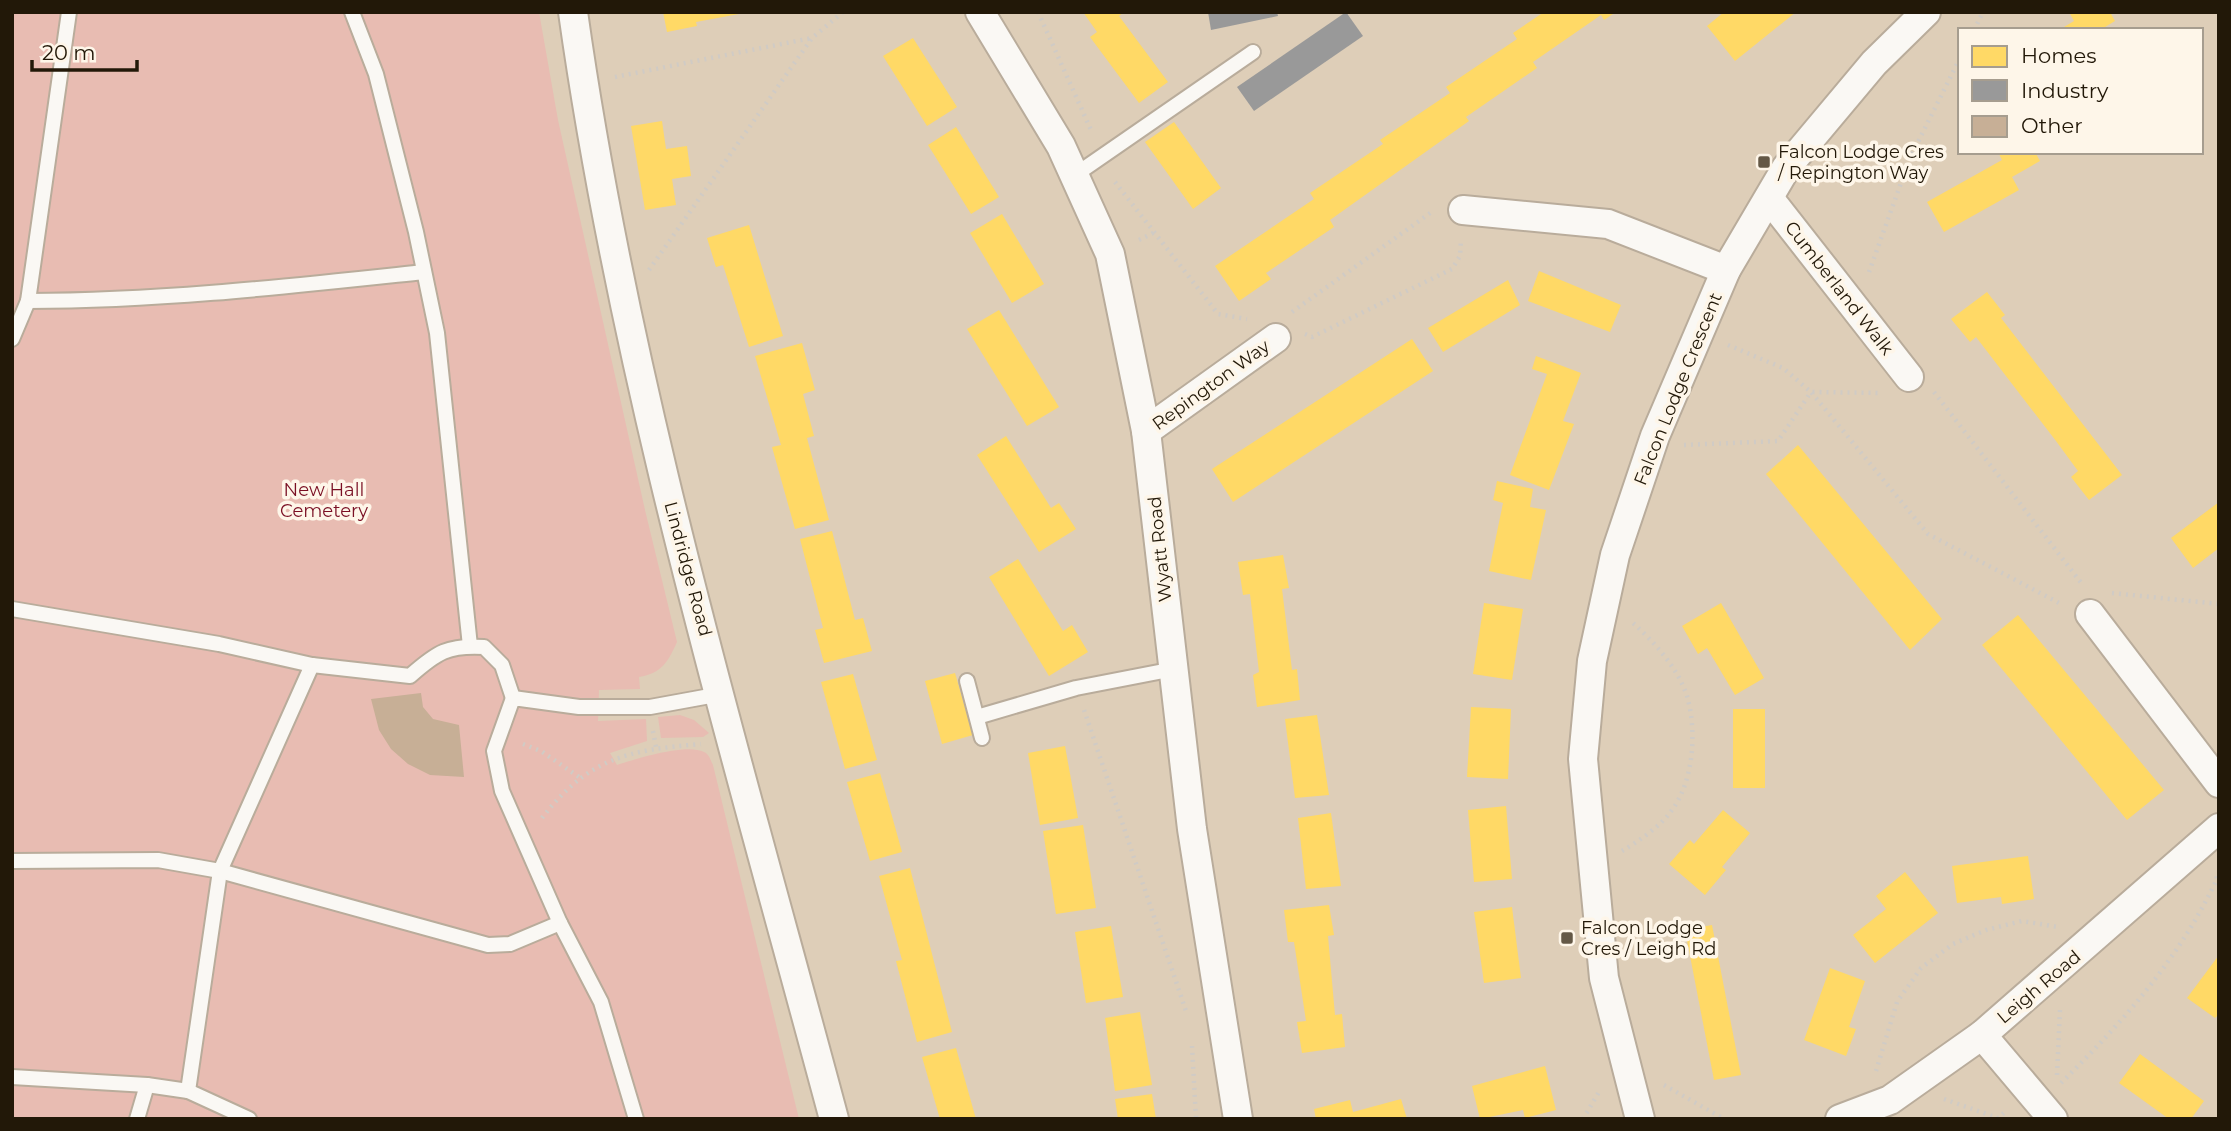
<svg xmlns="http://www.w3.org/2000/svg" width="2231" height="1131" font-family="Montserrat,sans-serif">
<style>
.green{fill:#e8bcb2}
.homes{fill:#ffd966}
.industry{fill:#999}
.building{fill:#c7af96}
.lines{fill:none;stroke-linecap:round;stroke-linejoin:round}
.service-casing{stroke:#b9ac9b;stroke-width:18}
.minor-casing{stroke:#b9ac9b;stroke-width:32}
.path{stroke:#d0cbc5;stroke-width:4.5;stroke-dasharray:2 5;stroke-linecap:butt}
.service{stroke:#faf8f4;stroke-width:14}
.minor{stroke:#faf8f4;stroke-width:28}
.poi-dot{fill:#645846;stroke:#fef6e9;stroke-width:2.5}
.labels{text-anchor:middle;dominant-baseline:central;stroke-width:7;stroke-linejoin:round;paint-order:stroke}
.poi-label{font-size:18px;fill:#221808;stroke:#fef6e9;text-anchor:start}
.street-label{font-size:18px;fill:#221808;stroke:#fef6e9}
.park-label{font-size:18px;fill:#7a0f24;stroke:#fef6e9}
</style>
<rect width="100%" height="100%" fill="#deceb8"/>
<g class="green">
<path d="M12,12H539L558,120L645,510L677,642C668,662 662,673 639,677L640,689L599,690L598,721L646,719L647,741L610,753L617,765C636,759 686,743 704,752C709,754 710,759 713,765L799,1119H12Z"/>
<polygon points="680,715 694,720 709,733 703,737 661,738 658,717"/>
</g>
<g class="homes">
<polygon points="663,12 739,12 739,14 696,22 697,26 667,32"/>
<polygon points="1083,12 1124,12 1119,16 1168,82 1139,103 1090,37 1097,32"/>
<polygon points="1544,12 1616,12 1604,20 1601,15 1533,62 1537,68 1466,117 1469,121 1330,220 1334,227 1266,273 1271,279 1239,301 1215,266 1314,199 1310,193 1383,144 1380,140 1450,93 1446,87 1517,39 1513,33"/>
<polygon points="1724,12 1796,12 1735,61 1707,26"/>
<polygon points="2069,12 2110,12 2115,21 2100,30 2059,30 2074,21"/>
<polygon points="913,38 957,107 927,126 883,56"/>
<polygon points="662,121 666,149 687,146 691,176 672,179 676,205 645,210 631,126"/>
<polygon points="1174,122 1221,188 1193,209 1145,142"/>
<polygon points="956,127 999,197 971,214 928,145"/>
<polygon points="1998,152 2035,152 2040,161 2012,177 2019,190 1944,232 1927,202 2002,160"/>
<polygon points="1002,214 1044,284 1012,303 970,233"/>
<polygon points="749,225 783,336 749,347 723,265 716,267 707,238"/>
<polygon points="1539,271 1621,305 1610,332 1528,301"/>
<polygon points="1508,280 1520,305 1443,352 1428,328"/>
<polygon points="1987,292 2005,315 2001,318 2122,475 2089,500 2071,477 2078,471 2056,441 1976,337 1970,342 1951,319"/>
<polygon points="999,310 1059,407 1027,426 967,329"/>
<polygon points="1412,339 1433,371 1233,502 1212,469"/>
<polygon points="802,343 815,390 803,394 814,436 807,438 829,520 795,529 772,447 781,445 755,356"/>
<polygon points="1536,356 1581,373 1563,421 1574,424 1549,490 1510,475 1547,374 1532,369"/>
<polygon points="1006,436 1051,508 1059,503 1076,529 1039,552 977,455"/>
<polygon points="1798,445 1942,619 1910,650 1766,474"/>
<polygon points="1497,481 1533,489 1530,507 1546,510 1531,580 1489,571 1503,503 1493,500"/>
<polygon points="2219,502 2219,548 2193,568 2171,538"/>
<polygon points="832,531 855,620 863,618 872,651 824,663 815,630 823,628 800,539"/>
<polygon points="1283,555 1289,588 1282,589 1292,670 1297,669 1300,700 1257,707 1253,675 1259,672 1250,594 1243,595 1238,562"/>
<polygon points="1018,559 1063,631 1072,625 1088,652 1049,676 989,577"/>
<polygon points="1484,603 1523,609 1512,680 1473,674"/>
<polygon points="1721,603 1764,678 1735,695 1707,648 1698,654 1682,626"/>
<polygon points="2018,615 2164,790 2127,820 1982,645"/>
<polygon points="955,673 973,735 942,744 925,681"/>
<polygon points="853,674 877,760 845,769 821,682"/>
<polygon points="1471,707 1511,709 1508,779 1467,777"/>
<rect x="1733" y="709" width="32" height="79"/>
<polygon points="1317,715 1329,795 1295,798 1285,719"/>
<polygon points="1065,746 1078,818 1040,825 1028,753"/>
<polygon points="880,773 902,852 870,861 847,782"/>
<polygon points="1506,806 1512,879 1474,882 1468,810"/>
<polygon points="1723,810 1750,833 1722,867 1726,870 1705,895 1669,864 1690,840 1694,844"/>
<polygon points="1331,813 1341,886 1306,889 1298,818"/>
<polygon points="1083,825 1096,908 1056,914 1043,831"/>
<polygon points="2028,856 2034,899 2002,904 2001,897 1957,903 1952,866"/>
<polygon points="910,868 952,1032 917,1042 896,961 902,960 879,876"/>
<polygon points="1905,872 1938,913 1875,963 1853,935 1886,909 1876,896"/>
<polygon points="1329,905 1334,935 1328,936 1335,1015 1342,1014 1345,1047 1302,1053 1297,1022 1306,1021 1294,942 1288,942 1284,910"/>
<polygon points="1512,907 1521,978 1484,983 1474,912"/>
<polygon points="1712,925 1741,1075 1714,1080 1685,930"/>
<polygon points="1111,926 1123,997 1086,1003 1075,932"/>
<polygon points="2219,955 2219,1014 2215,1018 2187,998"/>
<polygon points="1830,968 1865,981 1849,1027 1856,1029 1846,1056 1804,1040"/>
<polygon points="1140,1012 1152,1085 1115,1091 1105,1018"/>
<polygon points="956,1048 976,1119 940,1119 922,1057"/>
<polygon points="2140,1054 2204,1101 2191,1119 2169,1119 2119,1083"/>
<polygon points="1545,1066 1556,1110 1525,1118 1523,1110 1480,1119 1472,1086"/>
<polygon points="1152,1094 1156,1119 1118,1119 1115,1099"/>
<polygon points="1401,1099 1407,1119 1316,1119 1314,1109 1350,1100 1353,1112"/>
</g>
<g class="industry">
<polygon points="1208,12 1277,12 1278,16 1211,30"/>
<polygon points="1346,12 1363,36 1254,111 1237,87"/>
</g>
<polygon class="building" points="421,693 423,707 433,719 459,725 464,777 430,775 408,764 391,749 379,730 371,699"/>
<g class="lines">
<g class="service-casing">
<g id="service">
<path d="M69,12L28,301C161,301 292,286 424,272"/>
<polyline points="352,12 376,74 416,232 437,333 470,646"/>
<polyline points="1075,175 1253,52"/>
<polyline points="12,339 28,301"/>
<path d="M12,609L219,644L312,665L410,676C437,652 448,645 484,647L502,665L513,698"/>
<polyline points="967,681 982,738"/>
<polyline points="977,717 1076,688 1174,669"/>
<polyline points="12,861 158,860 220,871 488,945 510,944 560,923"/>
<polyline points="12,1077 147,1085 137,1119"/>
<polyline points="147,1085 188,1091"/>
<polyline points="249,1119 188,1091 220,871 312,665"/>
<polyline points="636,1119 601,1002 560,923 502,791 494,751 513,698 579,707 650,707 721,694"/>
</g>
</g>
<g class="minor-casing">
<g id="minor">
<path d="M573,12C626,388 736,753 834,1119"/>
<polyline points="980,12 1061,146 1110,254 1146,431 1192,829 1238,1119"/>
<polyline points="1769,198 1909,377"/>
<polyline points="1463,210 1608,224 1726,270"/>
<polyline points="1146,431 1276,338"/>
<polyline points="2090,614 2219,783"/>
<polyline points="1982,1035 2053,1119"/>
<polyline points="1640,1119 1604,978 1583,759 1592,661 1615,555 1655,436 1726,270 1786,168 1874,63 1926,12"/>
<polyline points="1840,1119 1890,1100 1982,1035 2219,828"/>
</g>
</g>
<g class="path">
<polyline points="1038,12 1091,130"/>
<polyline points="1974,30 1983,12"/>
<polyline points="615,77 812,38"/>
<polyline points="1115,182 1218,314 1247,319"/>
<polyline points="1139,240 1155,232"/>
<polyline points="649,270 812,38 843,12"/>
<polyline points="1869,272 1910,158 1960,58"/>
<polyline points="1292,312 1433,211"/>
<polyline points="1305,334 1312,337 1452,269 1460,256 1461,240"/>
<polyline points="1728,345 1783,368 1811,392 1881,393"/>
<polyline points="1934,392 2082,584"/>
<polyline points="1684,445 1778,441 1811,392 1928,534 2061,604"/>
<polyline points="2112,593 2219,604"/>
<polyline points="1084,710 1187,1014"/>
<polyline points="653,731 656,747"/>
<polyline points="523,744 541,751 579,777"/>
<path d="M542,818C588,758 628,750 701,744"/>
<path d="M1622,851C1639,841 1661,826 1672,810C1694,780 1697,731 1687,696C1678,668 1654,642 1633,623"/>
<polyline points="1192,1046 1196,1119"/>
<polyline points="1876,1071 1897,1002 1921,968 1953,944 1986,930 2022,921 2058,927"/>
<polyline points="2057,1075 2060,1010"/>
<path d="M2061,1083C2123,1022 2179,959 2217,879L2216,873"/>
<polyline points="1664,1085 1724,1119"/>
<polyline points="1944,1099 1998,1118"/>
<polyline points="1583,1119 1599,1092"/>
<polyline points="1997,1119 2006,1111"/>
</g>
<use href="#service" class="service"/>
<use href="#minor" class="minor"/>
</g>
<g class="poi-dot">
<rect x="1757" y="155" width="14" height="14" rx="3.5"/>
<rect x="1560" y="931" width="14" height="14" rx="3.5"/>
</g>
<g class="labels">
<g class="poi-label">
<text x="1778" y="152">Falcon Lodge Cres<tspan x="1778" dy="21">/ Repington Way</tspan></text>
<text x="1581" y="928">Falcon Lodge<tspan x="1581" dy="21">Cres / Leigh Rd</tspan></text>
</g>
<g class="street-label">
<text transform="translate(1839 288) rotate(52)">Cumberland Walk</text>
<text transform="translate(1211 385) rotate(-36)">Repington Way</text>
<text transform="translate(1678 389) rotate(-68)">Falcon Lodge Crescent</text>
<text transform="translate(1160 549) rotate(-96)">Wyatt Road</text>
<text transform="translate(688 569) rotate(75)">Lindridge Road</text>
<text transform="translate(2039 987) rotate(-40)">Leigh Road</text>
</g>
<g class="park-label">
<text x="324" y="490">New Hall<tspan x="324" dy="21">Cemetery</tspan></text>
</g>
</g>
<rect width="2231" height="1131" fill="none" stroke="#221808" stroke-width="28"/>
<rect x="1958" y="28" width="245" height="126" fill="#fef6e9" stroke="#a69d8f" stroke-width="2"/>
<rect x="1972" y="46" width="35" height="21" fill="#ffd966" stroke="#a69d8f" stroke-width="2"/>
<text x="2021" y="63" font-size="21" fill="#221808">Homes</text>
<rect x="1972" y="80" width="35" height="21" fill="#999999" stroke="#a69d8f" stroke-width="2"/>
<text x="2021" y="98" font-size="21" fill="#221808">Industry</text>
<rect x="1972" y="116" width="35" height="21" fill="#c7af96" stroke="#a69d8f" stroke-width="2"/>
<text x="2021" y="133" font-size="21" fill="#221808">Other</text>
<path d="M32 60v10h105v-10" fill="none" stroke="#221808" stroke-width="3.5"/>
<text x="42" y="60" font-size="21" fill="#221808" stroke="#fef6e9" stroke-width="5" paint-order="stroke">20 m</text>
</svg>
